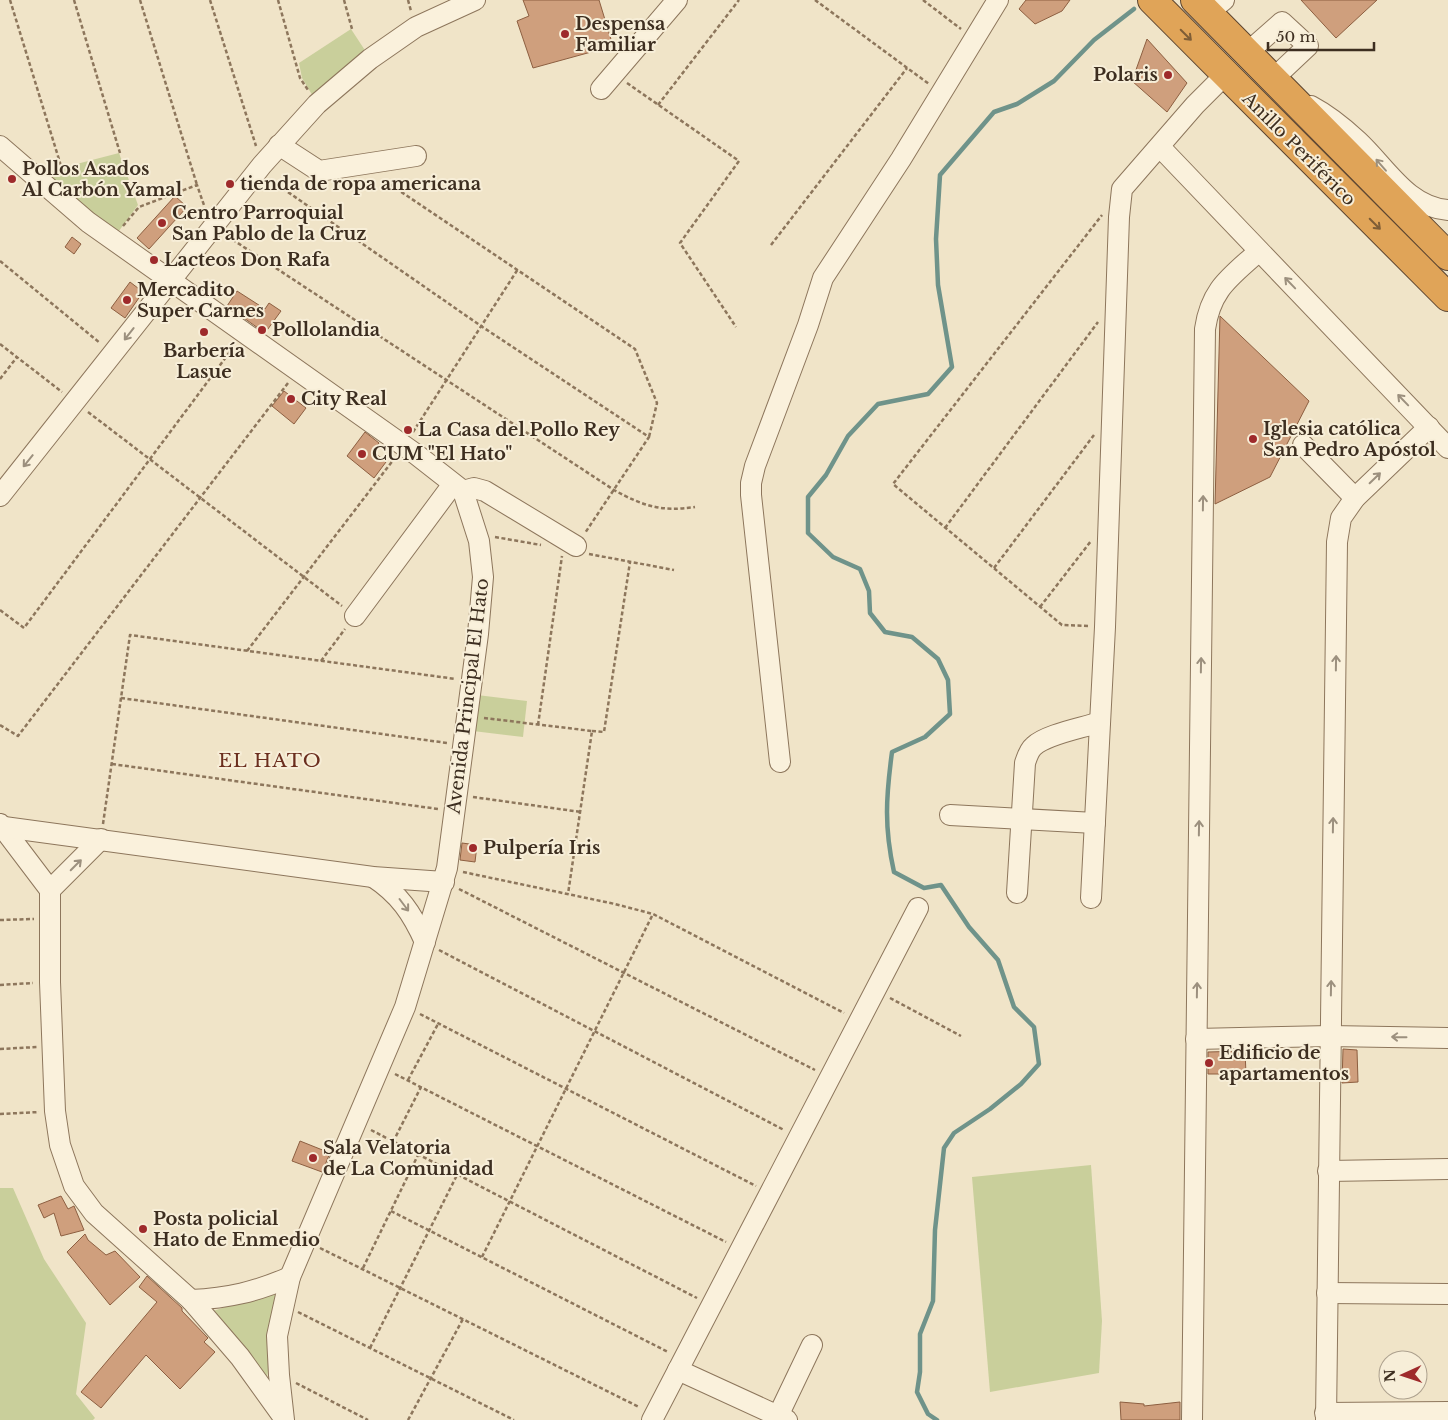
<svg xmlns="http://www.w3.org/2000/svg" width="1448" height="1420" font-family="'Libre Baskerville',serif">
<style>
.green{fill:#c9cf9b}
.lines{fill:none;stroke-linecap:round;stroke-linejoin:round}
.stream{stroke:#6f938a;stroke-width:4.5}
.building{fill:#cf9f7d;stroke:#8d5f41}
.minor-casing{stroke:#8d765c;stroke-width:22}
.highway-casing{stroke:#5b4430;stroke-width:30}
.path{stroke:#8d765c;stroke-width:2.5;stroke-dasharray:4 2.5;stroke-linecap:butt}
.minor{stroke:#faf1dc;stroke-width:20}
.highway{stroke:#e0a458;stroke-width:28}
.oneway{stroke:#7e5d36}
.oneway2{stroke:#9c907e}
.poi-dot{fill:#9e2a2b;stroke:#f7eed8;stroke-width:2}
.labels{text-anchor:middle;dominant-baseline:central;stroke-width:4;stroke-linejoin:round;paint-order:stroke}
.poi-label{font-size:18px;font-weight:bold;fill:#3d2e20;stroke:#f7eed8;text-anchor:start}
.street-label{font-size:18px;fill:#3d2e20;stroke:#f7eed8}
.neighbourhood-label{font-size:19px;letter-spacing:1px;fill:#6b2e1e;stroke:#f7eed8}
</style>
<rect width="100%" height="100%" fill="#f0e4c8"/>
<g class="green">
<polygon points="351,29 370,58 317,103 302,78 299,63"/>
<polygon points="119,153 138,205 113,239 38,174"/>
<polygon points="477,695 527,701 523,737 473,731"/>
<polygon points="1091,1165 1102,1321 1099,1373 990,1392 972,1177"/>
<polygon points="0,1188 13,1188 44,1259 86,1323 76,1394 95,1418 93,1420 0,1420"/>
<polygon points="281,1289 266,1384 210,1312"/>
</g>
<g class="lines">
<path class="stream" d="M937,1420L928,1414L917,1392L920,1372V1334L933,1301L935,1230L944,1148L954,1133L990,1109L1021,1084L1039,1064L1034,1027L1014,1007L998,960L969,927L941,885L924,888L894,872C884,827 886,797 892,752L925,737L950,714L948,680L938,659L912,637L885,632L870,613L869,591L860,569L833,557L808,533V497L826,475L848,436L878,404L928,394L952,367L938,285L936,239L940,175L994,112L1017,104L1054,81L1094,40L1134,9"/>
</g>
<g class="building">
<polygon points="523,0 599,0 613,46 533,68 517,21 529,16"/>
<polygon points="1026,0 1070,0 1062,11 1035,24 1019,9"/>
<polygon points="1301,0 1377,0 1336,38"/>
<polygon points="1147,39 1187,83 1167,112 1132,81"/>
<polygon points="175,196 187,207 149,249 137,238"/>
<polygon points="72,237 81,244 74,254 65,247"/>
<polygon points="130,282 143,292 125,318 111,308"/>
<polygon points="237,291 265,309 269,303 281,311 265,333 227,306"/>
<polygon points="1220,316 1309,401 1270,477 1215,504"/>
<polygon points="284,391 306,408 294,424 272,406"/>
<polygon points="365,432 379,443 373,451 386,462 374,478 347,456"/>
<polygon points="462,843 477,845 475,862 460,860"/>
<polygon points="1343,1049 1357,1050 1358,1082 1342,1083"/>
<polygon points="1245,1051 1246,1074 1208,1074 1208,1052"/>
<polygon points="300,1141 330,1153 322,1172 292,1161"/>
<polygon points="61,1196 68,1209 74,1206 84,1230 61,1236 54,1213 44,1218 38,1205"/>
<polygon points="85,1234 88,1240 106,1255 115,1251 140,1277 110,1305 67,1252"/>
<polygon points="147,1276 182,1308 182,1311 208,1338 204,1342 215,1352 180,1389 146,1355 101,1408 81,1392 157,1302 139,1287"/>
<polygon points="1120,1402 1144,1404 1144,1406 1180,1402 1180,1420 1121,1420"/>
</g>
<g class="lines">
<g class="minor-casing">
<g id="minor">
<polyline points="1208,13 1224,0"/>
<polyline points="1248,52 1282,22 1308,46 1274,78"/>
<polyline points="601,89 677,0"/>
<path d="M1311,106C1328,115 1344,128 1358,141C1386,167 1407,207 1448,210"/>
<polyline points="279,145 319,171 416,156"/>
<polyline points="0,146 88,222 417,455 463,491 479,541 483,577 478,634 447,868 405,1007 290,1277 277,1336 279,1375 284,1420"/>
<polyline points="1160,147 1448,448"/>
<polyline points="1303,445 1355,498"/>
<polyline points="463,491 474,488 485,491 576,546"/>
<polyline points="0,496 262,165 317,104 370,59 416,27 475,0"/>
<polyline points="355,616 453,484"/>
<polyline points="780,762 751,495 751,483 755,466 808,325 823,278 901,159 998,0"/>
<polyline points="950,815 1095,823"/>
<polyline points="0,824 50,890 50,982 55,1111 60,1145 74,1186 94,1213 191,1300 240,1357 281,1414"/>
<polyline points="4,827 373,877 444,882"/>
<path d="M373,877C399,894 412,913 425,942"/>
<polyline points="50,890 101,839"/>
<path d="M1017,893L1025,763C1027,757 1029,750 1034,746C1047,734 1083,728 1100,722"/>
<polyline points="1091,898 1105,627 1119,217 1122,189 1195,105 1225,75"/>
<polyline points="1196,1039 1330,1036 1448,1038"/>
<polyline points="1328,1171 1448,1169"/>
<polyline points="1327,1293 1448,1294"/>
<path d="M191,1300C229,1298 255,1292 290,1277"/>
<polyline points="678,1370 787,1420"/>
<polyline points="1325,1413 1448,1412"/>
<polyline points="778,1416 812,1345"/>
<polyline points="652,1420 918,908"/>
<path d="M1192,1420L1205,329C1211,288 1231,277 1259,251"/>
<polyline points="1326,1420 1337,542 1341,518 1355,498 1429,427"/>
</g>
</g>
<g class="highway-casing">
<g id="highway">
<polyline points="1152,0 1448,297"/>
<polyline points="1195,0 1448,256"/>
</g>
</g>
<g class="path">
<polyline points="10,0 61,166"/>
<polyline points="74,0 120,153"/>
<polyline points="140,0 197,185"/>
<polyline points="210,0 256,146"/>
<polyline points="278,0 300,78 308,90"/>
<polyline points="344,0 352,29"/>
<polyline points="408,0 411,11"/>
<polyline points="815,0 929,84"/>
<polyline points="923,0 961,29"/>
<polyline points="627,83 739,161 680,243 736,327"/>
<polyline points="658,105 739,0"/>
<polyline points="272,181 481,326 649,437 585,533"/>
<polyline points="385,181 635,349 657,403 649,437"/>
<polyline points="123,226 139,207 197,185 206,211"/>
<path d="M227,236L614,490C643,506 661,512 695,507"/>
<polyline points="771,245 907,68"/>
<polyline points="0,261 100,343"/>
<polyline points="0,344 62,392"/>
<polyline points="0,379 17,357"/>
<polyline points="88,412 342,606"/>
<polyline points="413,432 518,269"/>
<polyline points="945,528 1098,322"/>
<polyline points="495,537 541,545"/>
<polyline points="589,554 674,570"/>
<polyline points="994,568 1094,435"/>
<polyline points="1040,607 1091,541"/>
<polyline points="0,610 24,628 235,345"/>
<polyline points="1088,626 1062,625 893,484 1102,215"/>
<polyline points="247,651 394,459"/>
<polyline points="321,661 345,629"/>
<polyline points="121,698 447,743"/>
<polyline points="484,718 592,731 568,894"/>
<polyline points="0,725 18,736 288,383"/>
<polyline points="538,725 562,556"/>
<polyline points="592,731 604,732 630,562"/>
<polyline points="112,764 438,809"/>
<polyline points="473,797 581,812"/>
<polyline points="103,824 130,635 456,679"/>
<polyline points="463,872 615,904 653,914 844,1013"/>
<polyline points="459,889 815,1070"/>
<polyline points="0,920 34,919"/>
<polyline points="439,950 784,1130"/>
<polyline points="0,985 33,983"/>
<polyline points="890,998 961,1036"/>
<polyline points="420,1014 756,1186"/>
<polyline points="0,1049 37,1047"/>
<polyline points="395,1074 726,1242"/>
<polyline points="408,1080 438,1024"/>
<polyline points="0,1114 39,1112"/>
<polyline points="371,1130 697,1298"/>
<polyline points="393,1142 421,1087"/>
<polyline points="391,1211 668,1352"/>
<polyline points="320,1248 639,1407"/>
<polyline points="482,1257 653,914"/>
<polyline points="363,1268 418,1155"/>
<polyline points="298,1312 514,1420"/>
<polyline points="370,1348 457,1175"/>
<polyline points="296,1383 368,1420"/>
<polyline points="408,1420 463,1319"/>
</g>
<use href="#minor" class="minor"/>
<use href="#highway" class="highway"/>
</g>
<defs><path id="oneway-shaft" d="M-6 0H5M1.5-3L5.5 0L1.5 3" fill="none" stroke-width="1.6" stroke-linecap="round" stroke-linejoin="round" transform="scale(1.25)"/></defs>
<g class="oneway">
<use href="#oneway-shaft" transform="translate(1186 35) rotate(45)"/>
<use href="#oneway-shaft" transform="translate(1375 224) rotate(45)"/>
</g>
<g class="oneway2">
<use href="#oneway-shaft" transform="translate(1381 165) rotate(-131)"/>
<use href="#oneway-shaft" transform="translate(1290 283) rotate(-134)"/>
<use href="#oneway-shaft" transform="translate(129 334) rotate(128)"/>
<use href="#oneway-shaft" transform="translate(1403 400) rotate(-134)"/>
<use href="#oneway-shaft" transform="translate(28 461) rotate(129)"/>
<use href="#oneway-shaft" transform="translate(1375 478) rotate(-44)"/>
<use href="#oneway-shaft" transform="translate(1203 503) rotate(-89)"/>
<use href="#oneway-shaft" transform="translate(1336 663) rotate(-89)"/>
<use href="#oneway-shaft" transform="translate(1201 665) rotate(-89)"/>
<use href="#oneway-shaft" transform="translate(1333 825) rotate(-89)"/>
<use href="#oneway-shaft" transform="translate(1199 828) rotate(-89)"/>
<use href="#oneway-shaft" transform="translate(76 865) rotate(-45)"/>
<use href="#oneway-shaft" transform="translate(404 905) rotate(53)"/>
<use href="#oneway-shaft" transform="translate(1331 988) rotate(-89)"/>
<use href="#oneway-shaft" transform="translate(1197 990) rotate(-89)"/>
<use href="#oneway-shaft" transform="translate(1399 1037) rotate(-179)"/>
</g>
<g class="poi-dot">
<circle cx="565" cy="34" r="5"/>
<circle cx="1168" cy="75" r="5"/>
<circle cx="12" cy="179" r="5"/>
<circle cx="230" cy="184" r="5"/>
<circle cx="162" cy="223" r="5"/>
<circle cx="154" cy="260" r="5"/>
<circle cx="127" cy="300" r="5"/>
<circle cx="262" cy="330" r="5"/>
<circle cx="204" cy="332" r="5"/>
<circle cx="291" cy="399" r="5"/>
<circle cx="408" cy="430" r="5"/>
<circle cx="1253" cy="439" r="5"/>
<circle cx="362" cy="454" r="5"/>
<circle cx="473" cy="848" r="5"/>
<circle cx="1209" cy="1063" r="5"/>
<circle cx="313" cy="1158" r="5"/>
<circle cx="143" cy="1229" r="5"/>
</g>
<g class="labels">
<g class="poi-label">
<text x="575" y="24">Despensa<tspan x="575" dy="21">Familiar</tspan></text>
<text x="1158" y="75" text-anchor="end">Polaris</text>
<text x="22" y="169">Pollos Asados<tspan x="22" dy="21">Al Carbón Yamal</tspan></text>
<text x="240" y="184">tienda de ropa americana</text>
<text x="172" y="213">Centro Parroquial<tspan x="172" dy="21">San Pablo de la Cruz</tspan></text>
<text x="164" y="260">Lacteos Don Rafa</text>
<text x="137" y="290">Mercadito<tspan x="137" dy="21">Super Carnes</tspan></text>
<text x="272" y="330">Pollolandia</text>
<text x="204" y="351" text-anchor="middle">Barbería<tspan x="204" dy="21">Lasue</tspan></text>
<text x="301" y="399">City Real</text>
<text x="1263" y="429">Iglesia católica<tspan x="1263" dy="21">San Pedro Apóstol</tspan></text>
<text x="418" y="430">La Casa del Pollo Rey</text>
<text x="372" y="454">CUM "El Hato"</text>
<text x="483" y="848">Pulpería Iris</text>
<text x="1219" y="1053">Edificio de<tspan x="1219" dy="21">apartamentos</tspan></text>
<text x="323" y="1148">Sala Velatoria<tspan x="323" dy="21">de La Comunidad</tspan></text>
<text x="153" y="1219">Posta policial<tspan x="153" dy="21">Hato de Enmedio</tspan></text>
</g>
<g class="street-label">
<text transform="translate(1299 149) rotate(45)">Anillo Periférico</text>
<text transform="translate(468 696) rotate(-83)">Avenida Principal El Hato</text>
</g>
<g class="neighbourhood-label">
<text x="270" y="760">EL HATO</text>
</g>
</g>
<g transform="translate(1403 1375) rotate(267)"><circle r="24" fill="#f7eed8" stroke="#ada18e"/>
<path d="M0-4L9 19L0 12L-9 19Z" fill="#9e2a2b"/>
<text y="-8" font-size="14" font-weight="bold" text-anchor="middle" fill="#3d2e20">N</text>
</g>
<path d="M1268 42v8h106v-8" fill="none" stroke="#3d2e20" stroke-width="2.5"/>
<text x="1276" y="42" font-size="15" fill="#3d2e20" stroke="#f7eed8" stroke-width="4" paint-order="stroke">50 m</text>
</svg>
